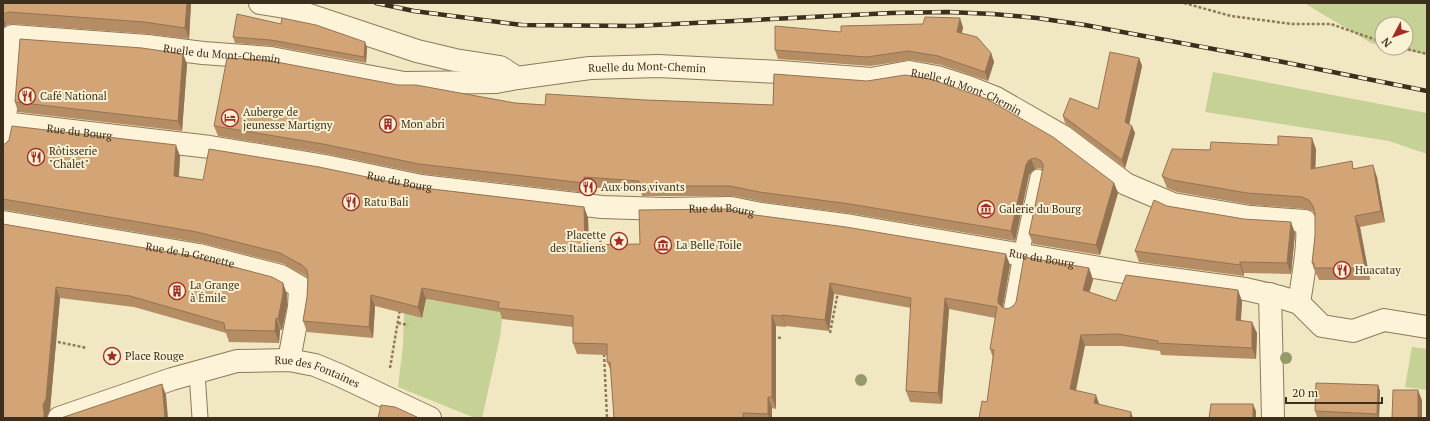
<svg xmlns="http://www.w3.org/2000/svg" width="1430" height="421" font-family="'PT Serif',serif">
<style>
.green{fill:#c6d196}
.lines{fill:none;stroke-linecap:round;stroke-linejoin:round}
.service-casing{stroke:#8e7958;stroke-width:17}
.minor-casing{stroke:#8e7958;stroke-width:24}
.path{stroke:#8e7958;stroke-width:2.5;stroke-dasharray:3 2;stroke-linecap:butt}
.service{stroke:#fcf3d8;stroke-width:15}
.minor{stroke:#fcf3d8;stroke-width:22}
.rail-casing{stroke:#3d2f1d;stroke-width:4.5}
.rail{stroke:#f8f1d4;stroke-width:3;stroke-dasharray:9;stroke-linecap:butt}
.tree{fill:#949a6a}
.wall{fill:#b58d65}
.shaded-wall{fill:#947353}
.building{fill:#d3a476;stroke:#947353}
.labels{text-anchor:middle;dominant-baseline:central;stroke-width:4;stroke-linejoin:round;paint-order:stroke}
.street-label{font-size:11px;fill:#3d2f1d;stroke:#f8f1d4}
.poi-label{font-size:11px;fill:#3d2f1d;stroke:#f8f1d4;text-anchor:start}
</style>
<rect width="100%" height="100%" fill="#f2e7c3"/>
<g class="green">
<polygon points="1304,3 1427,3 1427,55 1394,48 1406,48 1406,24 1382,24 1382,46 1371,43"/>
<polygon points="1213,72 1427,113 1427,154 1389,141 1205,112"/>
<polygon points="427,297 429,300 503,311 500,337 482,418 475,418 398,387 403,345 404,313 422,318"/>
<polygon points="1412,347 1427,349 1427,390 1405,387"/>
</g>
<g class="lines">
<g class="service-casing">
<g id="service">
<polyline points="1011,311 1021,255 1038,177"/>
<polyline points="197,373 200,418"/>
</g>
</g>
<g class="minor-casing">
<g id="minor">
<path id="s1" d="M260,3L285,7L417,51L455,60L500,67L517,78L590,68L658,66L780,72L871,79L909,72L937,77L968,87L996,98L1064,137L1126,184L1173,204L1250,217L1305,221C1312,230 1301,289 1299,303"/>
<path id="s2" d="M3,123L210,147L325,166L421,186L602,207L664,209L731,208L761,214L852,226L1141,275L1245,289L1280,297L1299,303L1322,326L1353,331L1384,320L1427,327"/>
<path id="s3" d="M3,144L12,36L147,46L203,53L271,58L404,83L496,82L517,78"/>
<path id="s4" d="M3,222L199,255L281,276L300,287L299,307L289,360"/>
<polyline points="1270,294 1273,418"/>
<path id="s5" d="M59,418L172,379L237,361L289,360L315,365L339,375L430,418"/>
</g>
</g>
<g class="path">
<polyline points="1184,3 1231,16 1292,24 1331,24 1382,42"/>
<polyline points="1403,48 1427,54"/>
<polyline points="600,247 601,234"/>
<polyline points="398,323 408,325"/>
<polyline points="830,333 838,292"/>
<polyline points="773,337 781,338"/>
<polyline points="53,341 87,348"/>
<polyline points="604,354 607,418"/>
<polyline points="390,368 400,309"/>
</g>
<use href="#service" class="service"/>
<use href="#minor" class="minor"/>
<g class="rail-casing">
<polyline id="rail" points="376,3 414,11 522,25 634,26 891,13 948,12 993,14 1037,18 1085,25 1283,62 1427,91"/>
</g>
<use href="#rail" class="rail"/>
</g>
<g class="tree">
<circle cx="1286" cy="358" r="6"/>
<circle cx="861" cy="380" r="6"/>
</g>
<g class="wall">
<polygon points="3,3 191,3 189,39 148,34 13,24 6,25 3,28"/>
<polygon points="963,27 962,33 991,53 994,62 988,81 941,65 911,60 870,66 778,59 775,50 841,32"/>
<polygon points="233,37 367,47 366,63 273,46 235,43"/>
<polygon points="183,54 187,64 182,131 18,112 15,102"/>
<polygon points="1139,58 1142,66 1129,124 1135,133 1125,168 1065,123 1063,116 1098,109"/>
<polygon points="774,74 1114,183 1118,193 1100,255 1033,244 1029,234 1043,170 1040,168 1035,169 1032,171 1029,175 1015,241 854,214 763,202 733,196 642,196 641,191 587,187 587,193 423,174 327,154 218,136 214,126 398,85 515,103 545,105 646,100 773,105"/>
<polygon points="3,144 180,156 179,177 203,180 415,187 584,207 588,218 589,245 1010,265 1003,307 1006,309 1010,308 1089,268 1093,280 1089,292 1116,301 1242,301 1241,320 1257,333 1256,359 1161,355 1160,351 1122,346 1085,346 987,402 993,358 990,349 995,318 949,309 942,404 910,402 906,391 911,308 834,294 829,331 786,326 786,327 776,326 776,409 772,408 772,418 614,418 611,371 607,362 607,355 577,354 573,343 573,327 502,319 500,312 426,299 422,318 375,306 373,338 307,332 303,321 307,297 308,278 306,276 284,264 201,243 5,210 3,210"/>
<polygon points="1316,149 1315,168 1355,168 1377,177 1385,222 1360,227 1370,280 1319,280 1317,275 1316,275 1312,263 1315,236 1315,215 1313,211 1306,209 1252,205 1177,192 1167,188 1162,176 1210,150"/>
<polygon points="1167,206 1295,233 1291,274 1244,273 1244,276 1139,262 1135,251"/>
<polygon points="3,224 287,294 287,306 282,330 280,330 279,343 229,342 226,333 134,307 60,298 50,410 47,416 47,418 3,418"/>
<polygon points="1378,385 1380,391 1379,418 1345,418 1317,417 1315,411"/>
</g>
<g class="shaded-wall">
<polygon points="187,3 191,3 191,4 189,39 185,28"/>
<polygon points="3,16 6,25 3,28"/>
<polygon points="960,18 963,27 960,41 957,32"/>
<polygon points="365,42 367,47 366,63 364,57"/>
<polygon points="991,53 994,62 988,81 985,72"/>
<polygon points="183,54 187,64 182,131 178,121"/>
<polygon points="1139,58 1142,66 1128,130 1125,122"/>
<polygon points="1132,126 1135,133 1125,168 1122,160"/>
<polygon points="1312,138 1316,149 1315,180 1311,169"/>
<polygon points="176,145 180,156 178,187 174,176"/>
<polygon points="1031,159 1035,169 1032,171 1029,175 1015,241 1011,231 1026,165 1028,161"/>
<polygon points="1373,165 1377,177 1385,222 1381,211"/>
<polygon points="584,177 587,187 587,193 584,183"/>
<polygon points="1114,183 1118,193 1100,255 1096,245"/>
<polygon points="584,207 588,218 589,256 585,245"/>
<polygon points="1355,216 1360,227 1370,280 1365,268"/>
<polygon points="1291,222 1295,233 1291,274 1287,263"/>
<polygon points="1006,254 1010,265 1002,310 998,303 998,299"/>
<polygon points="1240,262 1244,273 1244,276 1240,265"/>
<polygon points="1089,268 1093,280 1087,301 1083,290"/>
<polygon points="283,283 287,294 287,306 282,330 278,319"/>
<polygon points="830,283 834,294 829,331 825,320"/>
<polygon points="56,287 60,298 50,410 47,416 47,418 44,418 43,405"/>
<polygon points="422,288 426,299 422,318 418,307"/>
<polygon points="1238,290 1242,301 1240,331 1236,320"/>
<polygon points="371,295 375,306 373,338 369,327"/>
<polygon points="945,298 949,309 942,404 938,393"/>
<polygon points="772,315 776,326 776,409 772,397"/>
<polygon points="782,315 786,326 786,327 782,316"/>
<polygon points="276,318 280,330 279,343 275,331"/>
<polygon points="1252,322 1257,333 1256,359 1252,348"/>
<polygon points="1081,335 1085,346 1074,400 1070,389"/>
<polygon points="162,384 166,395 168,418 165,418"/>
<polygon points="1378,385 1380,391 1379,418 1378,418 1377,414"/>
<polygon points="1418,390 1422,400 1422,418 1418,418"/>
<polygon points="1096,395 1100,406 1094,403"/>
<polygon points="768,397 772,408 772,418 769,418 768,414"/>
<polygon points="1253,404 1256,411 1256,418 1253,418"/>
<polygon points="1131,412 1133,418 1130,418"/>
</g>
<g class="building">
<polygon points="3,3 187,3 185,28 144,22 9,12 3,14"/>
<polygon points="237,14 281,24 282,18 316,25 365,42 364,57 271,40 233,37"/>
<polygon points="925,17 960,18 957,32 977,37 991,53 985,72 938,56 908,51 867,57 775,50 775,26 841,32 841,26 923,24"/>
<polygon points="20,39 142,48 183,54 178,121 15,102"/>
<polygon points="1110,52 1139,58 1125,122 1132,126 1122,160 1063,116 1070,98 1098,109"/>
<polygon points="227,58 266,60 398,85 416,85 515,103 545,105 546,94 646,100 773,105 774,74 867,81 905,75 930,79 987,99 1053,137 1114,183 1096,245 1029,234 1043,168 1043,164 1041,161 1036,158 1031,159 1028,161 1026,165 1011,231 850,204 759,192 730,186 639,186 639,181 584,177 584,183 419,164 323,144 214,126"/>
<polygon points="12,126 176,145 174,176 203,180 209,149 319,167 415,187 584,207 585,245 640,244 639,210 726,209 755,215 846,227 1006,254 998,299 998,303 1001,306 1006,309 1010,308 1014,305 1016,302 1024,257 1089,268 1083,290 1116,301 1126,275 1238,290 1236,320 1252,322 1252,348 1157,343 1158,341 1118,334 1081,335 1070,389 1096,395 1094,403 1131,412 1130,418 979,418 982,401 987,402 994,350 990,349 997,307 945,298 938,393 906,391 911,298 830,283 825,320 782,315 782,316 772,315 772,397 768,397 768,414 743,413 743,418 614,418 610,362 607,362 607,344 573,343 573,316 498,308 499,302 422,288 418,307 371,295 369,327 303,321 307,297 308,277 307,270 302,265 280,253 197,232 3,199 3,144 5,144 9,140"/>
<polygon points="1278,136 1312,138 1311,169 1352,161 1353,169 1373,165 1381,211 1355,216 1365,268 1314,268 1314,263 1312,263 1315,236 1315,214 1313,206 1309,200 1302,197 1247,193 1172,180 1162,176 1172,149 1210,150 1211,142 1278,145"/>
<polygon points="1154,200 1167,206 1244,219 1291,222 1287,263 1240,262 1240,265 1135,251"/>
<polygon points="3,224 192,256 272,277 283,283 283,294 278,319 276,318 275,331 225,330 224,323 130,296 56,287 46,399 43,405 44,413 44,418 3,418"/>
<polygon points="1316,383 1378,385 1377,414 1315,411"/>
<polygon points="162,384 165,418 61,418"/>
<polygon points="1393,390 1418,390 1418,418 1392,418"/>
<polygon points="1211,404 1253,404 1253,418 1209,418"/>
<polygon points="381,405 395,407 417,417 416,418 378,418"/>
</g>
<defs>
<g id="restaurant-ring" transform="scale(0.9)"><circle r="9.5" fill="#f8f1d4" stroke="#a32b23" stroke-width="1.5"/><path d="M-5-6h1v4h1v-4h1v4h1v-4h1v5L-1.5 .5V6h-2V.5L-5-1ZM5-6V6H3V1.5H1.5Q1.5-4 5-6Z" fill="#a32b23"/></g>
<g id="hotel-ring" transform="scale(0.9)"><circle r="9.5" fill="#f8f1d4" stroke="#a32b23" stroke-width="1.5"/><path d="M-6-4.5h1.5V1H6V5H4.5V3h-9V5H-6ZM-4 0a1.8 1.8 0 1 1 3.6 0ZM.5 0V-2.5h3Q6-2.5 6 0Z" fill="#a32b23"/></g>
<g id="building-ring" transform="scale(0.9)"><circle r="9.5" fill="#f8f1d4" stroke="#a32b23" stroke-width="1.5"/><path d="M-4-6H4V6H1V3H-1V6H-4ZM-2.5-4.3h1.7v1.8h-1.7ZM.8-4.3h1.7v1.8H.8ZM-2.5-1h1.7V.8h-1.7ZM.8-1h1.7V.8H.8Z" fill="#a32b23"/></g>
<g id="museum-ring" transform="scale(0.9)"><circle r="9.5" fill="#f8f1d4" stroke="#a32b23" stroke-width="1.5"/><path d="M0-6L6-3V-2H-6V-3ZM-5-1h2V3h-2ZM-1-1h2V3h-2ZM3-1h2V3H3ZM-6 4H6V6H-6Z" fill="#a32b23"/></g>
<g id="sight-ring" transform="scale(0.9)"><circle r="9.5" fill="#f8f1d4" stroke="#a32b23" stroke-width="1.5"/><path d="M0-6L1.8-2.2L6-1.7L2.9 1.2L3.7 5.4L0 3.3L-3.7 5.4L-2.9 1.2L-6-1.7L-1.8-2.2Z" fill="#a32b23"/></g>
</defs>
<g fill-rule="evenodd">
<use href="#restaurant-ring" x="27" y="96"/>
<use href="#hotel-ring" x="230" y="118"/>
<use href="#building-ring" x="388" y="124"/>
<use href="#restaurant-ring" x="36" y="157"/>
<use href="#restaurant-ring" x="588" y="187"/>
<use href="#restaurant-ring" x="351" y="202"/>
<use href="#museum-ring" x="986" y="209"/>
<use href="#sight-ring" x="619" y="241"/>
<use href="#museum-ring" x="663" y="245"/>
<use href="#restaurant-ring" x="1342" y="270"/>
<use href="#building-ring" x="177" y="291"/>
<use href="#sight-ring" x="112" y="356"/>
</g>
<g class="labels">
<g class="street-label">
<text stroke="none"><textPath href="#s3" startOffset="319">Ruelle du Mont-Chemin</textPath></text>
<text stroke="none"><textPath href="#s1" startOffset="400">Ruelle du Mont-Chemin</textPath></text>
<text stroke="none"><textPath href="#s1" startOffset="724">Ruelle du Mont-Chemin</textPath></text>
<text stroke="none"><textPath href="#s2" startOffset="77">Rue du Bourg</textPath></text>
<text stroke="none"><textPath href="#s2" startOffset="401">Rue du Bourg</textPath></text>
<text stroke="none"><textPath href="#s2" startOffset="725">Rue du Bourg</textPath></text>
<text stroke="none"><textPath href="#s4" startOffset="190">Rue de la Grenette</textPath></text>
<text stroke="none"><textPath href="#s2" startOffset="1049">Rue du Bourg</textPath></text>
<text stroke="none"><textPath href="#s5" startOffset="269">Rue des Fontaines</textPath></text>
</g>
<g class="poi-label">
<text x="40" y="96">Café National</text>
<text x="243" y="112">Auberge de<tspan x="243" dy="13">jeunesse Martigny</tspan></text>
<text x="401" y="124">Mon abri</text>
<text x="49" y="151">Rôtisserie<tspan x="49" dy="13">"Chalet"</tspan></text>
<text x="601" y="187">Aux bons vivants</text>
<text x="364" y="202">Ratu Bali</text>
<text x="999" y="209">Galerie du Bourg</text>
<text x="606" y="235" text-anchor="end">Placette<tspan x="606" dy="13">des Italiens</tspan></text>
<text x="676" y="245">La Belle Toile</text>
<text x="1355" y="270">Huacatay</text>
<text x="190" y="285">La Grange<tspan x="190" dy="13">à Émile</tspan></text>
<text x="125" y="356">Place Rouge</text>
</g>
</g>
<rect width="1430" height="421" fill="none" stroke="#3d2f1d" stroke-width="8"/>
<g transform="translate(1394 36) rotate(229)"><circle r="19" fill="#f8f1d4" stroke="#ada38b"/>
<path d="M0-3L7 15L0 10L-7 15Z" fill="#a32b23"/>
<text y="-6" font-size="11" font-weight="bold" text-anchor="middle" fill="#3d2f1d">N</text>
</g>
<path d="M1286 397v6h96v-6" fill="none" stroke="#3d2f1d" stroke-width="2"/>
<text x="1292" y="397" font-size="12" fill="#3d2f1d" stroke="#f8f1d4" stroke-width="3" paint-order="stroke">20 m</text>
</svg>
